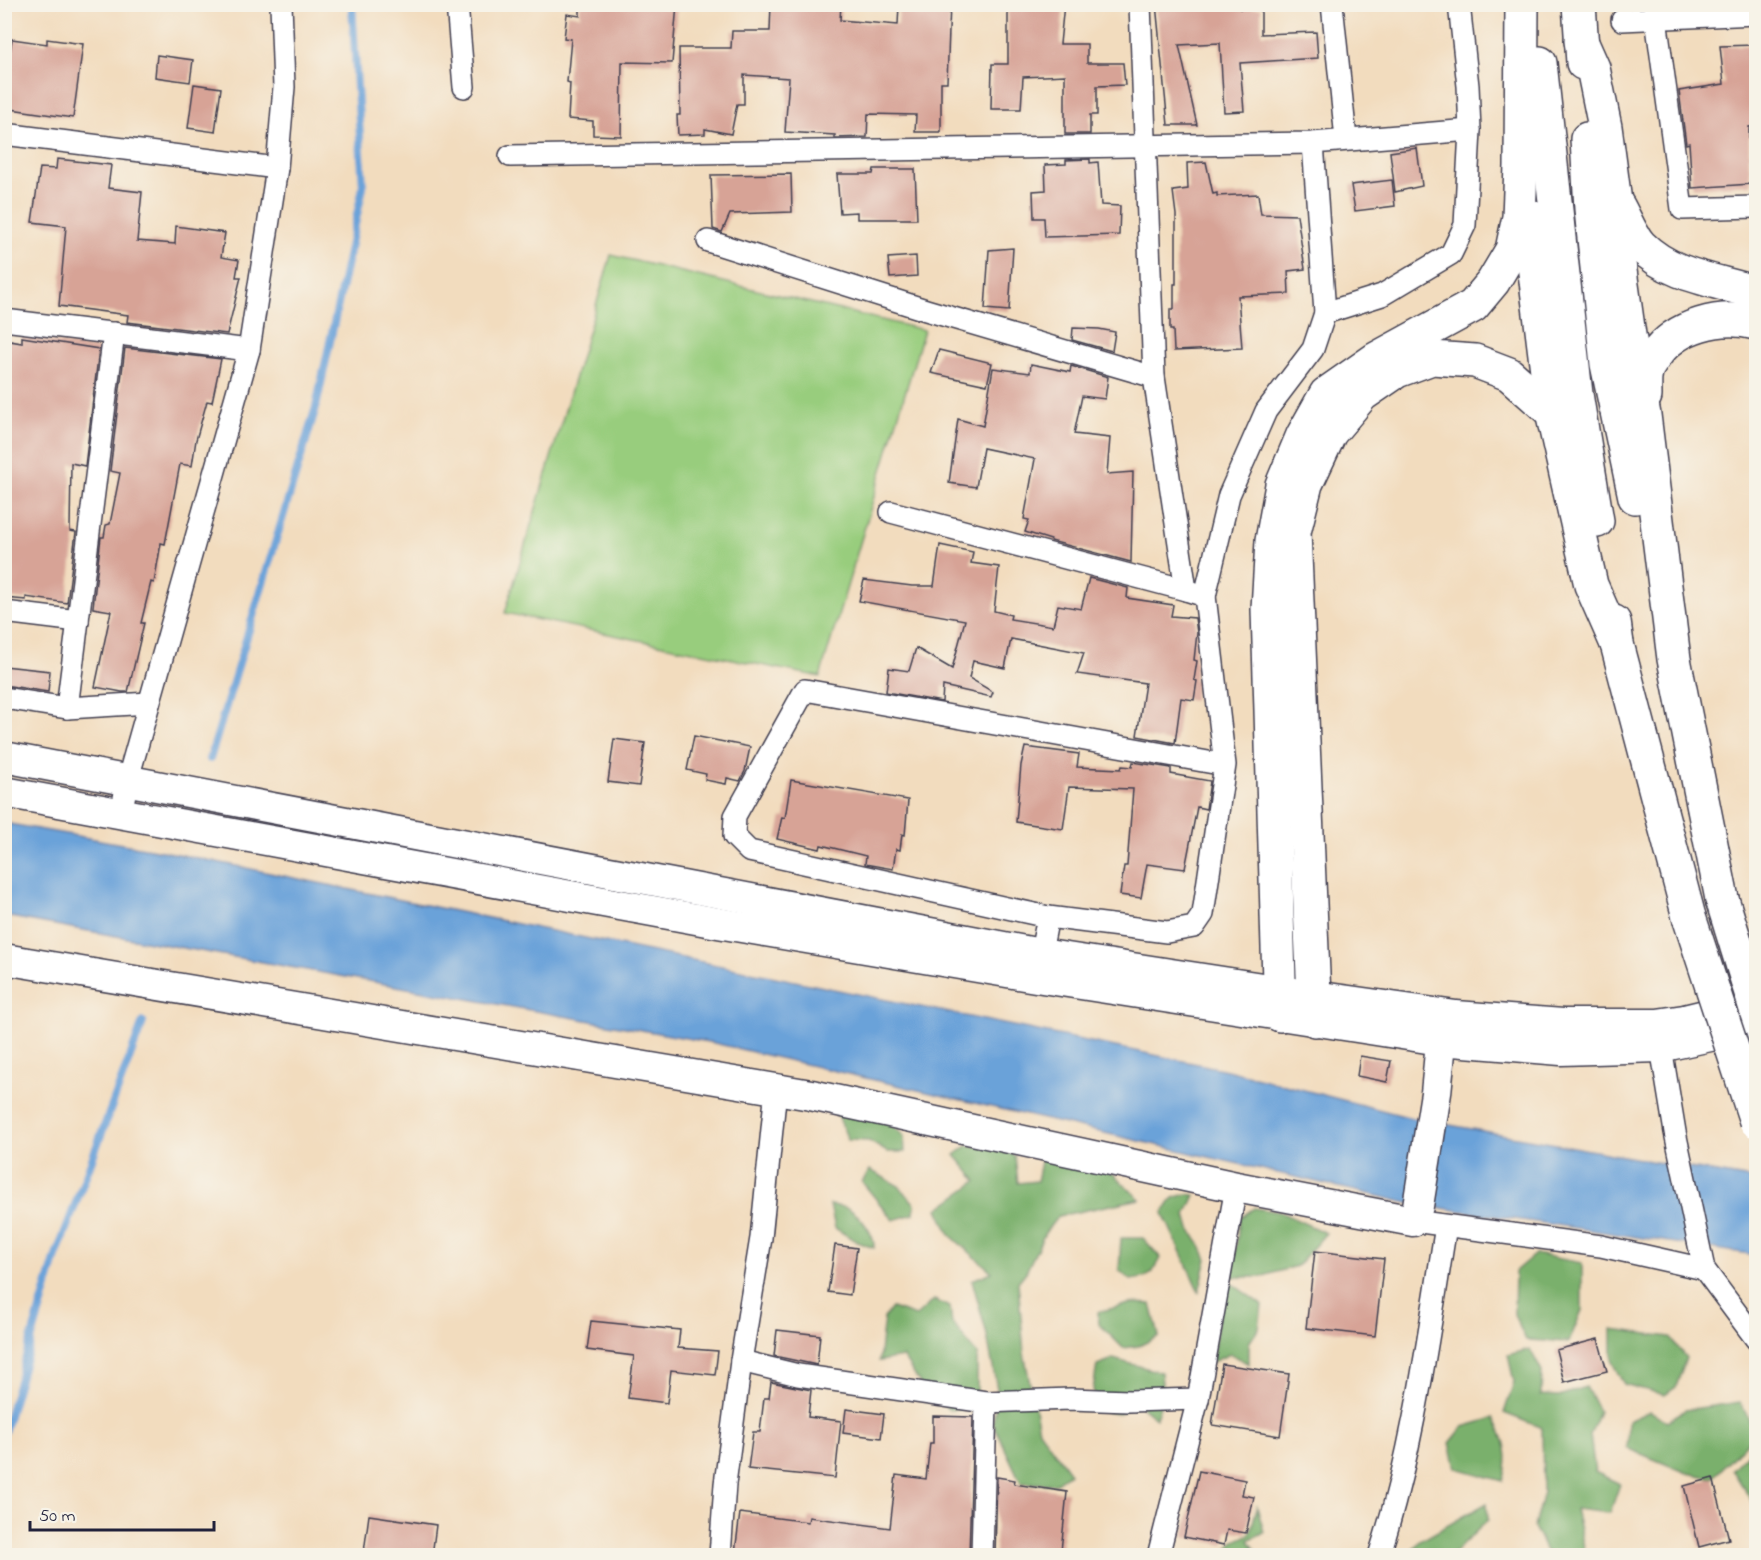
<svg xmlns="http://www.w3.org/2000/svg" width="1761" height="1560" font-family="'Indie Flower',sans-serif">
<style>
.green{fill:#98cd7d;stroke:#5d785c;stroke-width:1.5}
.forest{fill:#7ab06c;stroke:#4e6954;stroke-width:1.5}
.water{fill:#6ba2d9;stroke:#46628a;stroke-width:1.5}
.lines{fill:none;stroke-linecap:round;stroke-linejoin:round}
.stream{stroke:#6ba2d9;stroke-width:8}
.building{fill:#d7a396}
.street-casing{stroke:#413e4f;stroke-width:24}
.secondary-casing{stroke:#413e4f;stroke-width:33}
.primary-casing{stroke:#413e4f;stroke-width:36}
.street{stroke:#fff;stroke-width:21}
.secondary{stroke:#fff;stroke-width:30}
.primary{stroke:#fff;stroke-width:33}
.primary-bridge-casing{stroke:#413e4f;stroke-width:36;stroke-linecap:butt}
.primary-bridge{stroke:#fff;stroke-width:33}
</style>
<rect width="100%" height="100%" fill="#f7f3e8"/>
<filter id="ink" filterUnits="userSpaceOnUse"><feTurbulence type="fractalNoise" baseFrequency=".0167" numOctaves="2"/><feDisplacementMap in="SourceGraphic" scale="12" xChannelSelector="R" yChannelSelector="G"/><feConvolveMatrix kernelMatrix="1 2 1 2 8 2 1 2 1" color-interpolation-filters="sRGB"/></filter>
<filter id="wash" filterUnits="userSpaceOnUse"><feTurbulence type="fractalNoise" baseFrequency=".008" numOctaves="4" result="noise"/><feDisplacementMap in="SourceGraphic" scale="24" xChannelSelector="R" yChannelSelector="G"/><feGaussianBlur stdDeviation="1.35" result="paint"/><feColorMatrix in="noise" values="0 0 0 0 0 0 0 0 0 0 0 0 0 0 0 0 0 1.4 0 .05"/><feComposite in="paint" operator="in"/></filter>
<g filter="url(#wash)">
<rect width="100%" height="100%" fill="#f2dcbe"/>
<polygon class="green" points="611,255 924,330 820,677 505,613"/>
<g class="forest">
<polygon points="835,1108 891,1124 904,1136 905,1152 887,1152 869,1141 848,1140"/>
<polygon points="967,1146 996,1146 1015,1156 1018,1183 1037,1181 1042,1157 1113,1174 1140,1199 1058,1216 1045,1233 1026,1272 1018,1282 1024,1353 1039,1430 1070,1473 1055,1484 1021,1483 993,1423 998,1394 986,1331 972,1280 992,1272 950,1235 938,1209 977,1181 955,1155"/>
<polygon points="870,1170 899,1186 915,1204 914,1214 893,1220 862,1182"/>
<polygon points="1187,1194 1195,1195 1186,1215 1190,1229 1201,1246 1207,1259 1199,1292 1163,1213 1173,1198"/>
<path d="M830,1205C836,1206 844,1206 849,1209C861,1216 875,1235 874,1248L857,1242L835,1228Z"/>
<polygon points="1254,1208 1280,1212 1326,1233 1297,1266 1260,1277 1232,1277 1240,1218"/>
<path d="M1121,1238H1143L1161,1258C1152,1276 1149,1278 1130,1280L1119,1270Z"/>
<polygon points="1535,1254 1582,1263 1582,1310 1569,1342 1526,1340 1514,1315 1515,1271"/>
<polygon points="1224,1278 1262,1305 1259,1328 1249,1343 1249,1364 1230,1354 1212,1362"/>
<polygon points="934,1300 950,1307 952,1323 977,1354 977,1407 949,1410 921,1385 903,1357 879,1361 884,1318 892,1308 916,1316"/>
<polygon points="1133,1303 1151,1304 1159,1336 1139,1346 1123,1348 1099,1324 1098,1312"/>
<polygon points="1612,1329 1670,1337 1686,1358 1676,1387 1665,1395 1624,1384 1612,1362"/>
<polygon points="1530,1349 1542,1372 1541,1395 1559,1396 1586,1387 1599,1411 1590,1435 1595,1472 1620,1484 1610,1513 1575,1509 1586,1555 1548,1555 1534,1527 1543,1492 1542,1428 1504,1413 1514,1382 1508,1355"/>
<polygon points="1113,1359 1161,1372 1163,1396 1156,1418 1138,1404 1118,1414 1103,1411 1093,1390 1097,1365"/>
<polygon points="1740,1402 1756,1433 1713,1478 1687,1473 1627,1448 1628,1421 1650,1411 1667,1421 1685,1410"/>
<path d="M1494,1418C1506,1440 1511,1457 1503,1481L1456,1468L1450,1443L1463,1427Z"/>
<polygon points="1749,1452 1756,1465 1756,1508 1732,1469"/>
<polygon points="1487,1503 1488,1520 1452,1555 1408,1555 1420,1541"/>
<polygon points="1257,1507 1264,1532 1249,1540 1259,1555 1226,1555 1224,1554 1233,1542 1250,1534"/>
</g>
<polygon class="water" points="4,823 173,853 1227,1070 1416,1119 1756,1180 1756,1255 1408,1203 714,1043 5,916"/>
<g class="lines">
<g class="stream">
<polyline points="210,759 316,407 363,187 352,4"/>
<polyline points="4,1432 56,1256 143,1022"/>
</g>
</g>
<g id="blocks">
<g class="building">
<polygon points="580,4 677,4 672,63 622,62 621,136 593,135 593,121 568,119 570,83 567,82 571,39 564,38 567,14 580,16"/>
<polygon points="771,4 841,4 840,20 898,25 899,4 950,4 947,82 941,82 941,132 915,132 916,115 868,114 867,137 835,138 835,135 785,132 789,78 744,75 744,104 737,104 731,134 705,129 705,134 678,135 677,115 680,115 679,48 731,48 732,31 770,31"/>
<polygon points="1008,4 1064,4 1060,44 1087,44 1087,63 1123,63 1125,85 1097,86 1097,115 1090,115 1090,134 1065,134 1065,75 1023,77 1021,109 991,109 992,64 1008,64"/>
<polygon points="1156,4 1240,4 1240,9 1261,8 1261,34 1316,32 1318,58 1240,63 1244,111 1224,112 1220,43 1179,45 1197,125 1168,125"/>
<polygon points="12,39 47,44 47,39 83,44 73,118 4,108 4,91"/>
<polygon points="1756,45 1756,126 1749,127 1749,162 1751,184 1692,188 1689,143 1686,144 1679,91 1724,84 1720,46"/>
<polygon points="157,55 193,60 190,82 155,77"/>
<polygon points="194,84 221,88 215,132 188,128"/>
<polygon points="1417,148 1422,186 1395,192 1390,152"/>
<polygon points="57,159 111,165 108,188 142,192 137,241 175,244 176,226 225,233 221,257 239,260 236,277 241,277 227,334 127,322 128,315 59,306 66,226 32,222 40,168 56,169"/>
<polygon points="1090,159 1090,163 1098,162 1101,205 1120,206 1119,235 1045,237 1044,218 1034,218 1033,191 1046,190 1045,165 1066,164 1066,160"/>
<polygon points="1206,162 1213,194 1217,193 1217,196 1258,194 1261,214 1297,215 1305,269 1288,271 1289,294 1238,296 1242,348 1174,351 1173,330 1170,330 1170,309 1174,309 1174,284 1176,284 1176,215 1173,191 1188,189 1187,163"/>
<polygon points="874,169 915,169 917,219 857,219 857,212 840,213 837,174 873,174"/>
<polygon points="791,174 792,212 730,214 722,232 713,229 711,175"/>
<polygon points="1392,180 1395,206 1355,211 1351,185"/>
<polygon points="1013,248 1009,311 985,309 989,250"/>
<polygon points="916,256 917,276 890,278 888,258"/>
<polygon points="1073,328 1099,329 1115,332 1112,351 1072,340"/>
<polygon points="22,337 99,349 85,466 71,463 70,531 76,532 67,603 26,597 26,600 4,598 4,340 22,343"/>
<polygon points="125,348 221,359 212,402 207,401 196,440 192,466 180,464 165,544 161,543 154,583 151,582 141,623 144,623 128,692 122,692 95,687 111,611 93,608 93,607 101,537 104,537 106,525 110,524 120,473 110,471"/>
<polygon points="939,350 992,363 987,385 931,373"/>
<polygon points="1031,364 1070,372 1071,366 1108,377 1105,399 1082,396 1074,434 1110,438 1107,474 1133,472 1131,562 1051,541 1051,540 1025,532 1029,520 1024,519 1035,459 983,448 976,487 949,483 958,419 983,426 993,368 1030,373"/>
<polygon points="940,545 973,552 971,563 999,567 994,611 1011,615 1010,619 1053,626 1058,605 1081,609 1089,578 1128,588 1127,598 1173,605 1171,616 1195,618 1197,633 1194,660 1197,661 1194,680 1197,681 1194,700 1181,698 1175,743 1137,736 1145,683 1077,674 1084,653 1011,639 1005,668 973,661 969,678 993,692 991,697 943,686 942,702 886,692 889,668 909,671 916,648 952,669 965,620 859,601 864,580 912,586 934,586"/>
<polygon points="4,666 50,671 48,692 4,685"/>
<polygon points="694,736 750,747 745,771 740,781 727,778 726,784 705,780 706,774 687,770"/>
<polygon points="614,739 645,743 639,786 608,782"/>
<polygon points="1025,747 1079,754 1077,767 1121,769 1122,766 1132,767 1133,762 1171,768 1171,774 1210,781 1206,809 1197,807 1185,869 1147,864 1141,898 1120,895 1124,866 1127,866 1133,789 1069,787 1063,829 1016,822 1021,765"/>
<polygon points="791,780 908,800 905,835 902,834 900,850 896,849 893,869 865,864 866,856 821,845 820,849 777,839 782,817 785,818"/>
<polygon points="1360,1056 1391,1061 1387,1082 1357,1076"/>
<polygon points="835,1245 857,1248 850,1295 828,1292"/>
<polygon points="1315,1251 1384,1259 1375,1336 1306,1328"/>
<polygon points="591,1321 680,1330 678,1348 718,1351 715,1375 671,1370 667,1403 628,1398 634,1356 587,1350"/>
<polygon points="777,1330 820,1335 817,1365 774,1356"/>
<polygon points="1598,1339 1607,1371 1564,1382 1556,1350"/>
<polygon points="1222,1364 1289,1374 1280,1436 1212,1425"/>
<polygon points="771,1382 811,1390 808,1417 841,1421 835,1478 748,1469 753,1432 760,1432 764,1398 769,1398"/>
<polygon points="846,1409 884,1414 881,1438 843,1433"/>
<polygon points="933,1416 973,1417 969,1556 753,1556 735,1553 740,1513 808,1522 809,1517 890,1528 896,1475 926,1479 930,1443 933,1443"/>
<polygon points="1199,1471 1245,1480 1242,1495 1254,1497 1246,1533 1227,1530 1224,1545 1184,1537"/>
<polygon points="997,1477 1015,1480 1014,1484 1067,1492 1061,1551 1059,1551 1058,1556 995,1556"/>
<polygon points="1713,1478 1729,1539 1699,1547 1684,1486"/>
<polygon points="369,1515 436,1525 432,1556 392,1556 364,1552"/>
</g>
</g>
</g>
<g filter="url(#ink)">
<use href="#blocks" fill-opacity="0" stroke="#413e4f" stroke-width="1.5"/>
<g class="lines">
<g class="street-casing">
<g id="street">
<polyline points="457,4 464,87"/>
<polyline points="1140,4 1154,377 1186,590 1205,596 1225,765 1203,914 1194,927 1167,932 1048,917 749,851 734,836 735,816 805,690 1225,765"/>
<polyline points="1332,4 1346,139"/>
<polyline points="1654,4 1682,209 1756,207"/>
<polyline points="1622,20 1756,14"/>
<polyline points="4,134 277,168"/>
<polyline points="1313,143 1325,313"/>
<polyline points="510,156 1313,143 1470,130"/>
<polyline points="708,241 926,310 1154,377"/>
<polyline points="4,320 249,350"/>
<polyline points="891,512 1186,590"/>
<polyline points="1205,596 1229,495 1266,411 1313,349 1325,313 1382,295 1451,254 1465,225 1470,130 1468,86 1459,4"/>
<polyline points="4,612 78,621"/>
<polyline points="4,698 67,708 149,703"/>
<polyline points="67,708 114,333"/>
<polyline points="121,815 127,782 249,350 277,168 284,87 281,4"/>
<polyline points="1038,967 1048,917"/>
<polyline points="1659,1035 1675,1132 1704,1269 1756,1339"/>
<polyline points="1413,1221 1601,1246 1704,1269"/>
<polyline points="741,1361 798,1375 986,1402 1070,1399 1129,1401 1198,1399"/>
<polyline points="720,1556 725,1484 741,1361 761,1238 776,1089"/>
<polyline points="982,1556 986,1402"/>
<polyline points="1158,1556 1198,1399 1236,1187"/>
<path d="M1379,1556C1414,1448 1428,1337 1446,1226"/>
</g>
</g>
<g class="secondary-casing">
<g id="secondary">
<polyline points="4,757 1041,954 1314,996 1456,1016 1563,1024 1657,1024 1684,1020 1742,1006"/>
<polyline points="4,792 718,923 1036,977 1440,1040 1561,1050 1660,1047 1756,1026"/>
<polyline points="4,959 811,1095 1236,1187 1413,1221 1418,1206 1436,1093 1443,1022"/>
</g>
</g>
<g class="primary-casing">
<g id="primary">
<polyline points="1579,4 1583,63"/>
<polyline points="1581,41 1593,68 1605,127 1615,202 1616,242 1629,335 1644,415 1674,659 1722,899"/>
<polyline points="1540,63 1576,394 1597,521"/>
<polyline points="1587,139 1591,209 1607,364 1635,497"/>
<path d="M1618,206C1625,218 1631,236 1641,246C1672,277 1717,280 1756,293"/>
<polyline points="1528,215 1552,412"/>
<path d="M1645,396C1645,388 1644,379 1646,372C1647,367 1652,361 1655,356C1676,325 1721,314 1756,323"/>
<polyline points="1614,622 1617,644 1689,917"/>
<polyline points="1280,1015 1268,609 1272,541 1282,485 1303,435 1326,394 1376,359 1473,306 1493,282 1512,250 1519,217 1521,166 1522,4"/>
<polyline points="1315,1020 1294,532 1306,484 1330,433 1362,395 1397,371 1432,358 1475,361 1509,374 1552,412 1591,585 1617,644"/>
</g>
</g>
<use href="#street" class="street"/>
<use href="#secondary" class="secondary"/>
<use href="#primary" class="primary"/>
<g class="primary-bridge-casing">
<g id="primary-bridge">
<polyline points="1722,899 1756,1009"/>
<polyline points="1689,917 1756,1121"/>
</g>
</g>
<use href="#primary-bridge" class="primary-bridge"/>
</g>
</g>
<rect width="1761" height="1560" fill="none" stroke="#f7f3e8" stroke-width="24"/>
<path d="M30 1521v9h184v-9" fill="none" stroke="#22223b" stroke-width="3"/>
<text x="39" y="1521" font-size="18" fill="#22223b" stroke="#f7f3e8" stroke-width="4.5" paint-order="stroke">50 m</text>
</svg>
